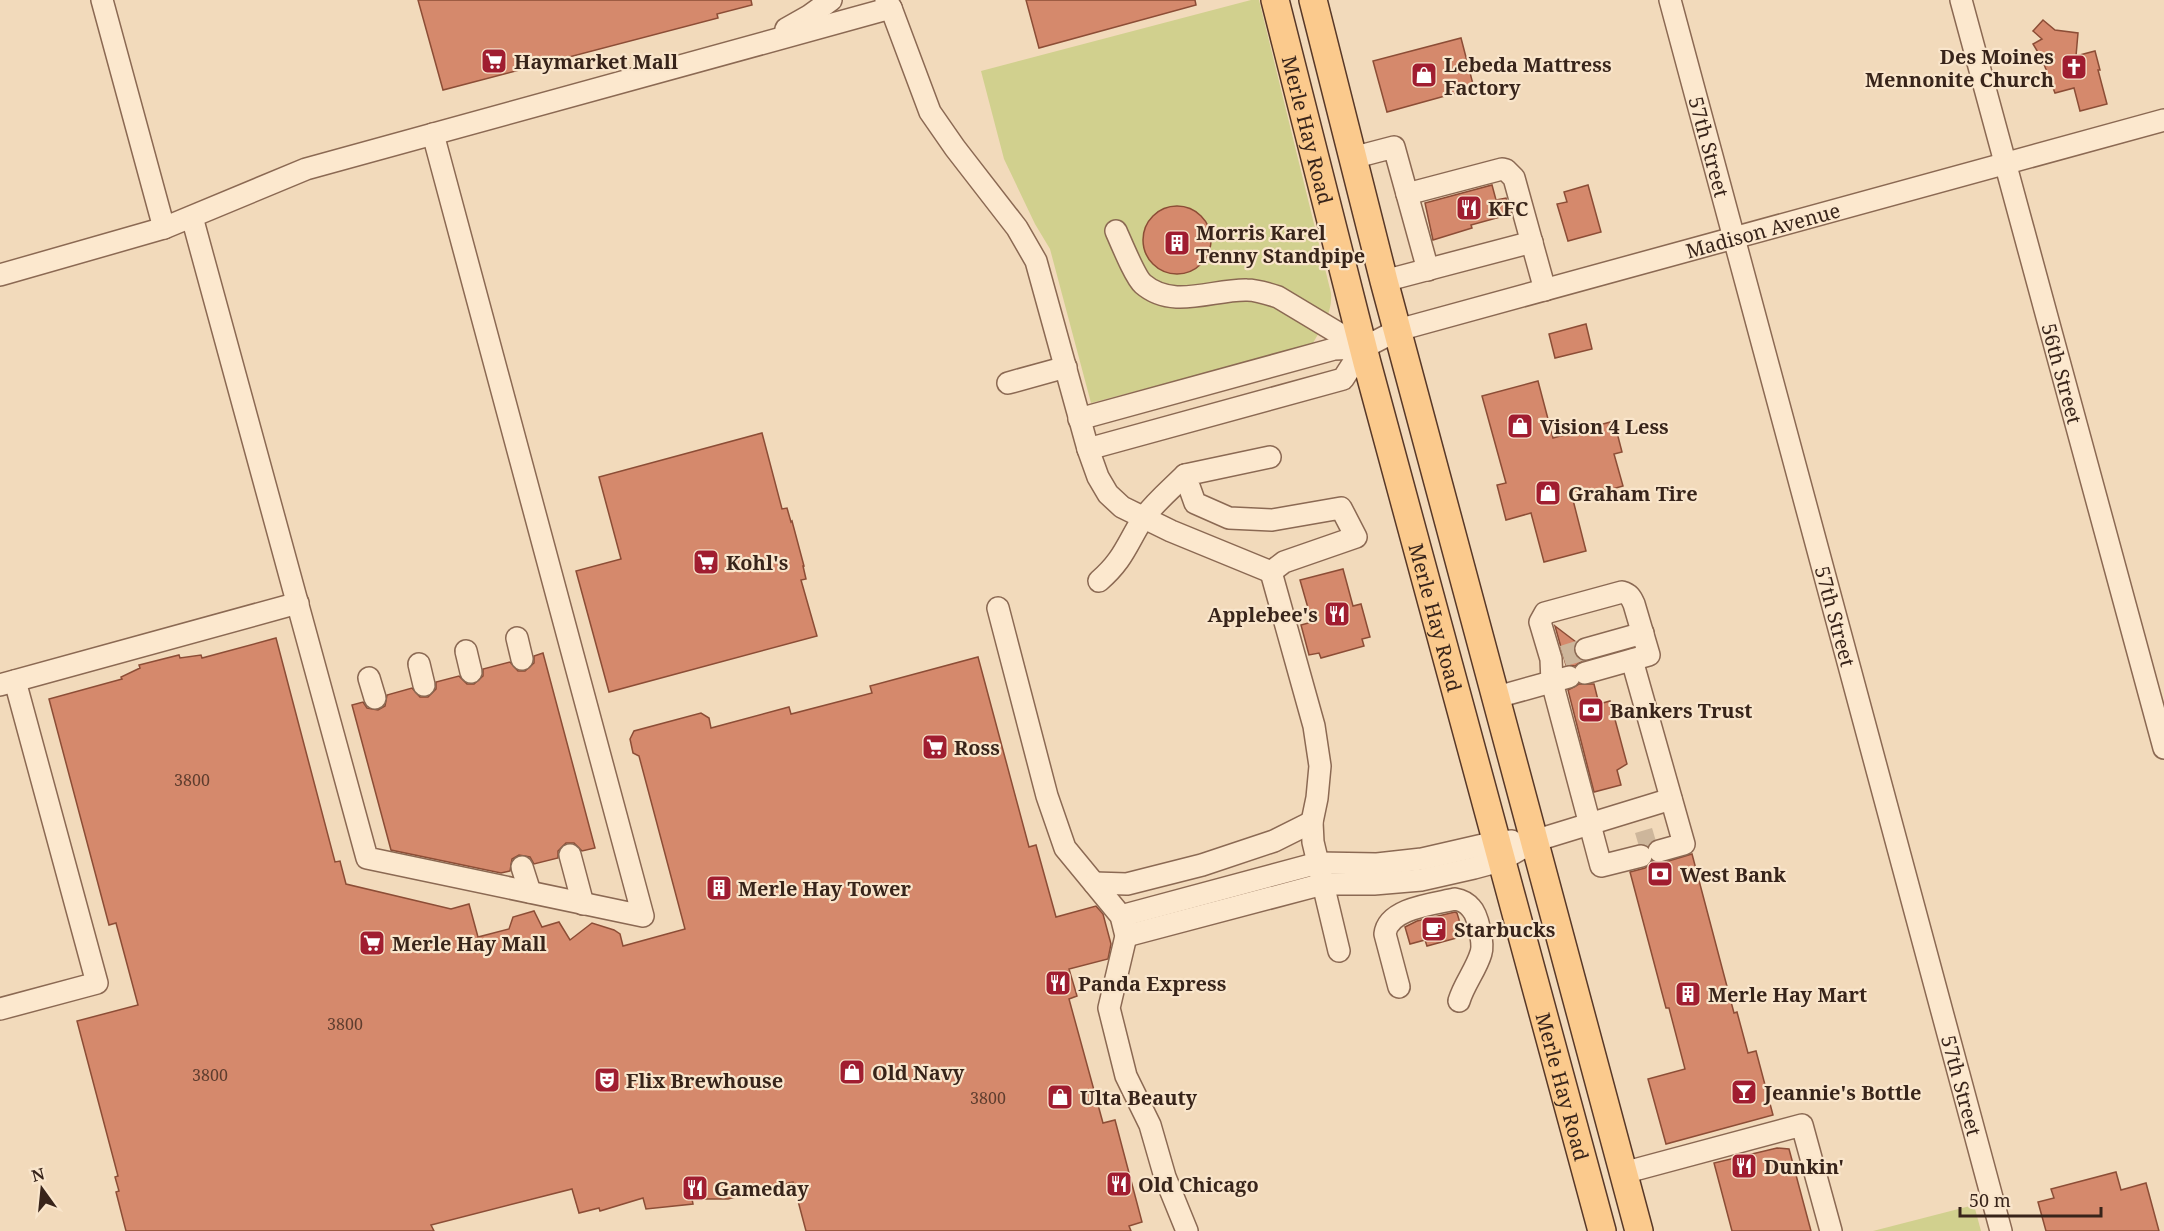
<svg xmlns="http://www.w3.org/2000/svg" width="2164" height="1231" font-family="'Noto Serif',serif">
<style>
.green{fill:#d1d08e}
.building{fill:#d5896c;stroke:#8c4d36;stroke-width:1.5}
.lines{fill:none;stroke-linecap:round;stroke-linejoin:round}
.minor-tunnel{stroke:#cdb69b;stroke-width:21;stroke-dasharray:21 10;stroke-linecap:butt}
.minor-casing{stroke:#8b6953;stroke-width:24}
.major-casing{stroke:#583828;stroke-width:30}
.minor{stroke:#fce8ce;stroke-width:21}
.major{stroke:#fbca8d;stroke-width:27}
.labels{text-anchor:middle;dominant-baseline:central;stroke-width:4.5;stroke-linejoin:round;paint-order:stroke}
.number-label{font-size:16px;fill:#5f3d2e}
.poi-label{font-size:20px;font-weight:bold;fill:#38241a;stroke:#f9e5cb;text-anchor:start}
.street-label{font-size:20px;fill:#38241a;stroke:#f9e5cb}
</style>
<rect width="100%" height="100%" fill="#f2dabb"/>
<g class="green">
<path d="M1251,0H1259L1331,293C1333,313 1321,328 1312,345L1091,403L1050,249L1035,224L1004,159L981,71Z"/>
<polygon points="1974,1205 1981,1231 1873,1231"/>
</g>
<g class="building">
<polygon points="418,0 751,0 752,5 717,14 718,18 443,90"/>
<polygon points="1026,0 1195,0 1196,5 1039,48"/>
<polygon points="2043,20 2055,30 2078,33 2076,56 2095,51 2100,70 2098,70 2107,104 2080,111 2074,88 2055,93 2042,59 2033,44 2042,39 2033,31"/>
<polygon points="1461,38 1474,88 1387,112 1373,61"/>
<polygon points="1492,185 1496,200 1506,198 1511,214 1471,225 1472,228 1433,240 1425,203"/>
<polygon points="1588,185 1601,232 1568,241 1557,204 1567,202 1564,192"/>
<circle cx="1177" cy="240" r="34"/>
<polygon points="1586,324 1592,349 1555,358 1549,334"/>
<polygon points="1538,381 1553,438 1614,421 1622,452 1614,454 1623,486 1573,500 1586,551 1544,562 1531,513 1506,520 1497,485 1506,483 1482,396"/>
<polygon points="762,433 782,509 787,508 791,522 792,521 804,566 803,566 806,579 801,580 817,636 609,692 576,571 621,559 599,477"/>
<polygon points="1343,569 1353,606 1361,604 1370,637 1362,639 1364,646 1321,658 1319,653 1309,655 1301,625 1312,622 1300,580"/>
<polygon points="1555,626 1576,642 1574,653 1582,661 1575,666 1566,665"/>
<polygon points="276,638 335,862 340,861 346,884 451,909 469,904 478,937 509,929 513,917 534,911 542,927 559,922 570,940 592,923 614,930 620,934 623,946 685,929 639,756 633,753 630,739 634,731 701,713 709,718 711,728 789,707 791,714 872,693 870,686 978,657 1029,847 1036,845 1056,917 1096,906 1103,914 1111,944 1108,959 1069,969 1077,996 1069,999 1103,1123 1115,1120 1142,1222 1129,1226 1131,1231 806,1231 793,1182 728,1199 692,1199 693,1204 646,1209 643,1198 600,1211 599,1208 579,1213 572,1189 431,1225 434,1231 126,1231 116,1192 119,1191 115,1177 118,1176 77,1021 138,1005 116,923 109,925 49,699 122,679 121,677 140,668 139,665 179,655 180,658 201,655 202,658"/>
<polygon points="543,653 595,848 582,851 574,843 566,843 558,851 558,858 534,864 530,857 519,855 512,859 510,871 501,873 391,850 352,705 363,702 367,708 378,710 385,706 387,695 412,688 420,697 428,697 436,689 436,682 459,676 467,684 474,684 483,676 483,669 510,662 518,671 525,671 534,663 534,656"/>
<polygon points="1579,684 1594,684 1599,704 1610,701 1627,764 1617,770 1621,785 1594,792 1568,690"/>
<polygon points="1692,854 1734,1013 1737,1012 1748,1053 1756,1051 1773,1115 1666,1144 1648,1079 1685,1069 1669,1008 1666,1008 1630,872 1645,868 1652,861 1662,863"/>
<polygon points="1455,912 1457,913 1464,936 1427,946 1425,940 1410,944 1405,927 1417,921"/>
<polygon points="1777,1148 1789,1149 1811,1231 1732,1231 1714,1163"/>
<polygon points="2116,1172 2121,1190 2146,1183 2159,1231 2046,1231 2038,1202 2054,1198 2051,1189"/>
</g>
<g class="lines">
<g class="minor-tunnel">
<polyline points="1563,656 1586,649"/>
<polyline points="1638,843 1655,838"/>
</g>
<g class="minor-casing">
<g id="minor">
<polyline points="102,0 164,228"/>
<polyline points="886,0 891,8 930,112 955,148 1017,228 1036,261 1088,449 1098,477 1108,494 1122,507 1171,531 1271,572"/>
<path id="s1" d="M1670,0L2001,1231"/>
<path id="s2" d="M1961,0L2164,748"/>
<polyline points="786,29 809,16 831,0"/>
<polyline points="1352,158 1394,147 1428,270"/>
<polyline points="1407,194 1502,169 1506,170 1514,178 1545,290"/>
<polyline points="192,217 367,858 643,916 433,134"/>
<path d="M1116,231C1121,242 1135,277 1143,284C1173,310 1213,289 1247,290C1257,290 1269,294 1278,297L1363,348"/>
<polyline points="0,275 164,228 306,169 891,8"/>
<polyline points="1384,281 1532,242"/>
<polyline points="1008,383 1066,367"/>
<path id="s3" d="M1079,419L1334,349L1363,348L1398,330L2164,120"/>
<polyline points="1088,449 1343,379 1363,348"/>
<polyline points="1270,457 1185,475 1195,503 1229,518 1272,520 1341,508 1356,537 1284,562 1271,572"/>
<polyline points="1271,572 1314,726 1320,766 1317,798 1312,822 1313,842 1339,951"/>
<path d="M1099,581C1123,560 1126,546 1142,520C1153,504 1171,489 1185,475"/>
<polyline points="998,608 1047,796 1065,848 1121,916 1126,936 1109,1008 1126,1076 1150,1125 1165,1177 1187,1231"/>
<polyline points="517,638 522,659"/>
<polyline points="1586,649 1643,633"/>
<polyline points="466,651 471,672"/>
<polyline points="1632,660 1684,844 1659,851"/>
<polyline points="419,664 424,685"/>
<path d="M1585,673L1649,655L1634,604C1631,597 1629,594 1622,592L1545,613L1540,622L1551,659L1552,682L1601,866L1641,856"/>
<polyline points="369,678 375,698"/>
<polyline points="0,685 298,603"/>
<polyline points="1497,697 1569,677"/>
<polyline points="570,855 583,904"/>
<polyline points="522,867 530,892"/>
<polyline points="1094,883 1127,884 1202,865 1274,841 1312,822"/>
<polyline points="1121,916 1318,863 1377,864 1422,859 1496,842 1512,841"/>
<polyline points="1126,936 1323,884 1374,884 1421,880 1474,868 1500,861 1534,841 1671,799"/>
<path d="M1399,987L1385,934C1388,908 1434,904 1455,899C1461,900 1467,903 1471,908C1478,915 1484,944 1481,953C1476,970 1464,984 1459,1001"/>
<polyline points="0,1009 97,983 15,681"/>
<polyline points="1623,1173 1802,1125 1831,1231"/>
</g>
</g>
<g class="major-casing">
<g id="major">
<path id="s4" d="M1275,0L1367,363L1602,1231"/>
<polyline points="1313,0 1384,281 1639,1231"/>
</g>
</g>
<use href="#minor" class="minor"/>
<use href="#major" class="major"/>
</g>
<defs>
<g id="supermarket-square" transform="scale(1.35)"><rect x="-9" y="-9" width="18" height="18" rx="4" fill="#a01d30" stroke="#f9e5cb"/><path d="M-6-5.5h2.5l.6 2H6L4.5 2H-2.5L-4.4-4H-6ZM-1.5 3.2a1.3 1.3 0 1 0 .1 0ZM3 3.2a1.3 1.3 0 1 0 .1 0Z" fill="#fff"/></g>
<g id="church-square" transform="scale(1.35)"><rect x="-9" y="-9" width="18" height="18" rx="4" fill="#a01d30" stroke="#f9e5cb"/><path d="M-1.2-6h2.4v3.5h3.3v2.4h-3.3V6h-2.4V-.1h-3.3v-2.4h3.3Z" fill="#fff"/></g>
<g id="shop-square" transform="scale(1.35)"><rect x="-9" y="-9" width="18" height="18" rx="4" fill="#a01d30" stroke="#f9e5cb"/><path d="M-5-2.5h2.3a2.7 3.5 0 0 1 5.4 0H5L5.5 6h-11ZM-1.5-2.5h3a1.5 2.3 0 0 0-3 0Z" fill="#fff"/></g>
<g id="restaurant-square" transform="scale(1.35)"><rect x="-9" y="-9" width="18" height="18" rx="4" fill="#a01d30" stroke="#f9e5cb"/><path d="M-5-6h1v4h1v-4h1v4h1v-4h1v5L-1.5 .5V6h-2V.5L-5-1ZM5-6V6H3V1.5H1.5Q1.5-4 5-6Z" fill="#fff"/></g>
<g id="building-square" transform="scale(1.35)"><rect x="-9" y="-9" width="18" height="18" rx="4" fill="#a01d30" stroke="#f9e5cb"/><path d="M-4-6H4V6H1V3H-1V6H-4ZM-2.5-4.3h1.7v1.8h-1.7ZM.8-4.3h1.7v1.8H.8ZM-2.5-1h1.7V.8h-1.7ZM.8-1h1.7V.8H.8Z" fill="#fff"/></g>
<g id="bank-square" transform="scale(1.35)"><rect x="-9" y="-9" width="18" height="18" rx="4" fill="#a01d30" stroke="#f9e5cb"/><path d="M-6-4H6V4H-6ZM0-2.3a2.3 2.3 0 1 0 0 4.6a2.3 2.3 0 1 0 0-4.6Z" fill="#fff"/></g>
<g id="cafe-square" transform="scale(1.35)"><rect x="-9" y="-9" width="18" height="18" rx="4" fill="#a01d30" stroke="#f9e5cb"/><path d="M-5.5-4.5H6V0H3Q3 3.5 0 3.5H-2.5Q-5.5 3.5-5.5 0ZM3-3.2v2h1.7v-2ZM-6 4.5H4V6H-6Z" fill="#fff"/></g>
<g id="theatre-square" transform="scale(1.35)"><rect x="-9" y="-9" width="18" height="18" rx="4" fill="#a01d30" stroke="#f9e5cb"/><path d="M-5-5.5Q0-4 5-5.5V0Q5 5 0 6Q-5 5-5 0ZM-3.3-2.5H-1v1.5H-3.3ZM1-2.5H3.3v1.5H1ZM-2.8 1Q0 5.5 2.8 1Z" fill="#fff"/></g>
<g id="bar-square" transform="scale(1.35)"><rect x="-9" y="-9" width="18" height="18" rx="4" fill="#a01d30" stroke="#f9e5cb"/><path d="M-6-5H6L.8 .8V4.5H3.5V6h-7V4.5H-.8V.8Z" fill="#fff"/></g>
</defs>
<g fill-rule="evenodd">
<use href="#supermarket-square" x="494" y="61"/>
<use href="#church-square" x="2074" y="67"/>
<use href="#shop-square" x="1424" y="75"/>
<use href="#restaurant-square" x="1469" y="208"/>
<use href="#building-square" x="1177" y="243"/>
<use href="#shop-square" x="1520" y="426"/>
<use href="#shop-square" x="1548" y="493"/>
<use href="#supermarket-square" x="706" y="562"/>
<use href="#restaurant-square" x="1337" y="614"/>
<use href="#bank-square" x="1591" y="710"/>
<use href="#supermarket-square" x="935" y="747"/>
<use href="#bank-square" x="1660" y="874"/>
<use href="#building-square" x="719" y="888"/>
<use href="#cafe-square" x="1434" y="929"/>
<use href="#supermarket-square" x="372" y="943"/>
<use href="#restaurant-square" x="1058" y="983"/>
<use href="#building-square" x="1688" y="994"/>
<use href="#shop-square" x="852" y="1072"/>
<use href="#theatre-square" x="607" y="1080"/>
<use href="#bar-square" x="1744" y="1092"/>
<use href="#shop-square" x="1060" y="1097"/>
<use href="#restaurant-square" x="1744" y="1166"/>
<use href="#restaurant-square" x="1119" y="1184"/>
<use href="#restaurant-square" x="695" y="1188"/>
</g>
<g class="labels">
<g class="number-label">
<text x="192" y="780">3800</text>
<text x="345" y="1024">3800</text>
<text x="210" y="1075">3800</text>
<text x="988" y="1098">3800</text>
</g>
<g class="poi-label">
<text x="2054" y="56" text-anchor="end">Des Moines<tspan x="2054" dy="23">Mennonite Church</tspan></text>
<text x="514" y="61">Haymarket Mall</text>
<text x="1444" y="64">Lebeda Mattress<tspan x="1444" dy="23">Factory</tspan></text>
<text x="1488" y="208">KFC</text>
<text x="1196" y="232">Morris Karel<tspan x="1196" dy="23">Tenny Standpipe</tspan></text>
<text x="1540" y="426">Vision 4 Less</text>
<text x="1568" y="493">Graham Tire</text>
<text x="726" y="562">Kohl's</text>
<text x="1318" y="614" text-anchor="end">Applebee's</text>
<text x="1610" y="710">Bankers Trust</text>
<text x="954" y="747">Ross</text>
<text x="1680" y="874">West Bank</text>
<text x="738" y="888">Merle Hay Tower</text>
<text x="1454" y="929">Starbucks</text>
<text x="392" y="943">Merle Hay Mall</text>
<text x="1078" y="983">Panda Express</text>
<text x="1708" y="994">Merle Hay Mart</text>
<text x="872" y="1072">Old Navy</text>
<text x="626" y="1080">Flix Brewhouse</text>
<text x="1764" y="1092">Jeannie's Bottle</text>
<text x="1080" y="1097">Ulta Beauty</text>
<text x="1764" y="1166">Dunkin'</text>
<text x="1138" y="1184">Old Chicago</text>
<text x="714" y="1188">Gameday</text>
</g>
<g class="street-label">
<text stroke="none"><textPath href="#s4" startOffset="134">Merle Hay Road</textPath></text>
<text stroke="none"><textPath href="#s1" startOffset="152">57th Street</textPath></text>
<text stroke="none"><textPath href="#s3" startOffset="711">Madison Avenue</textPath></text>
<text stroke="none"><textPath href="#s2" startOffset="387">56th Street</textPath></text>
<text stroke="none"><textPath href="#s4" startOffset="638">Merle Hay Road</textPath></text>
<text stroke="none"><textPath href="#s1" startOffset="638">57th Street</textPath></text>
<text stroke="none"><textPath href="#s4" startOffset="1124">Merle Hay Road</textPath></text>
<text stroke="none"><textPath href="#s1" startOffset="1124">57th Street</textPath></text>
</g>
</g>
<g transform="translate(42 1189) rotate(345)" stroke="#f9e5cb" stroke-width="4.5" paint-order="stroke">
<path d="M0-4.5L10 22L0 15L-10 22Z" fill="#38241a"/>
<text y="-9" font-size="16" font-weight="bold" text-anchor="middle" fill="#38241a">N</text>
</g>
<path d="M1960 1207v9h141v-9" fill="none" stroke="#38241a" stroke-width="3"/>
<text x="1969" y="1207" font-size="18" fill="#38241a" stroke="#f9e5cb" stroke-width="4.5" paint-order="stroke">50 m</text>
</svg>
